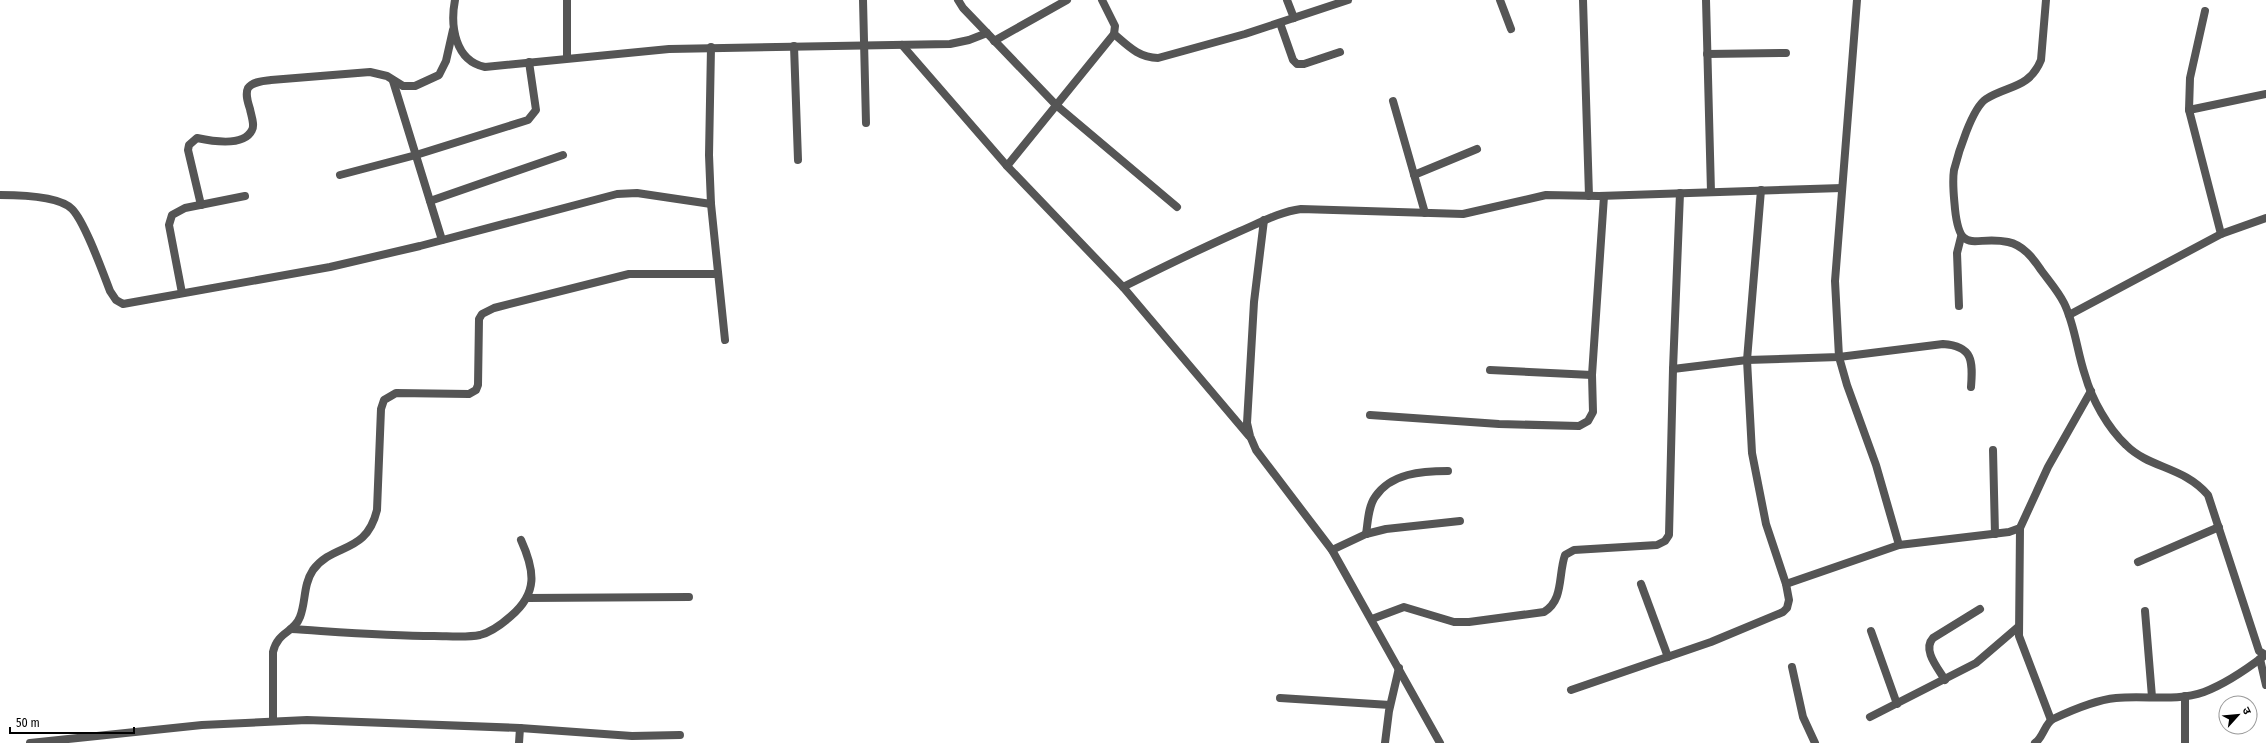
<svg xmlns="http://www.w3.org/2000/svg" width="2266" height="743" font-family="'Fira Sans Condensed','Noto Sans Devanagari',sans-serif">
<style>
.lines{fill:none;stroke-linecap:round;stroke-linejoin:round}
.lane{stroke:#555;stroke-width:8}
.street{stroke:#555;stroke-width:8}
</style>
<rect width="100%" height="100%" fill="#fff"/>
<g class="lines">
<polyline class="lane" points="519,743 520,728"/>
<g class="street">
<path d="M455,0C450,26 455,61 485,67L669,49L950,44L969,40L987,33"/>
<polyline points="567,0 567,58"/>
<polyline points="863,0 866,123"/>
<polyline points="958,0 963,8 1056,105 1177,207"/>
<polyline points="1287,0 1294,18"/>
<polyline points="1500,0 1511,29"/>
<polyline points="1583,0 1589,196"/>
<polyline points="1706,0 1711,192"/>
<polyline points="1857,0 1835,281 1839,357 1847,385 1876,465 1899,545"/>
<path d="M2046,0L2041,60C2029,89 2008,85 1986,99C1972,108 1958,154 1954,170C1952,183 1954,197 1955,209C1960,257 1974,235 2008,242C2023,245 2033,258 2041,270C2049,281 2058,291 2064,303C2075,325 2077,352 2085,375C2092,400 2108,428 2126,445C2150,469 2183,466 2208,495L2259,651L2266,655"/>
<polyline points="2205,11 2190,78 2189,110 2221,234"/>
<polyline points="1280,23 1293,60 1297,64 1304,64 1340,52"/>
<path d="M1114,34C1128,46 1139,58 1158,58L1245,34L1348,0"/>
<polyline points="994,41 1067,0"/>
<polyline points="902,45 1007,166 1123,287 1249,436"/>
<polyline points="794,46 798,160"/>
<polyline points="711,47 709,155 711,204 725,340"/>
<polyline points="1707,54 1786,53"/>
<polyline points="393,81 442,240"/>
<polyline points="1393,101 1425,213"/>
<polyline points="2189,110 2266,94"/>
<polyline points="1007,166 1114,34 1115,26 1102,0"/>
<polyline points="340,175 416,155 528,120 536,110 529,62"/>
<polyline points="1414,175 1477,149"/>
<path d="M0,195C18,195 59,196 72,209C85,222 103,273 110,291L116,300L123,304L330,267L420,246L617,194L637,193L711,204"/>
<polyline points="430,201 563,155"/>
<path d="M201,205L188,150L189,145L197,138C211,141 244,147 252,130C255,125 251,115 250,109C248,103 245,94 248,88C253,81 264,81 271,80L370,72L387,76L403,86H415L439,75L446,61L453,30"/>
<polyline points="1264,220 1254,302 1247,423 1250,436 1256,450 1332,550 1440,743"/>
<path d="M1123,287C1161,268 1198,250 1236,233C1258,224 1278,212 1301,209L1463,214L1546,195L1599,196L1842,188"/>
<polyline points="182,293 169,225 172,215 185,208 245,196"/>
<polyline points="1959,306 1957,253 1961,237"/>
<polyline points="2069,315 2221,234 2266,218"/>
<path d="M1673,369L1747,360L1839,357L1943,344C1973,346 1973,361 1971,387"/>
<polyline points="1490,370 1592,375"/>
<polyline points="1370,415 1499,424 1579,426 1588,421 1593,412 1592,375 1604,196"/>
<polyline points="1993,450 1995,534"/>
<polyline points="2020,528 2019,636 2051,720"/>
<path d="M1366,534C1368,522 1368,507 1375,497C1391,473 1422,471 1448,471"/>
<polyline points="1332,550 1366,534 1386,529 1460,521"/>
<polyline points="2138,562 2219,527"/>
<polyline points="1641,584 1668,657"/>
<polyline points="1786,584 1899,545 2009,532 2020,528 2048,467 2091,391"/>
<polyline points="527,598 689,597"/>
<polyline points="2145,611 2152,697"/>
<path d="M1372,619L1404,607L1454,622H1469L1544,612C1564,600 1558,575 1565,555L1574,550L1657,545L1665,541L1669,535L1673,369L1680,193"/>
<path d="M291,629C339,632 386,636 434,636C448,636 466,638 480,635C491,632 502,624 511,616C538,593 535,571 521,540"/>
<polyline points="1871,631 1897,704"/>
<polyline points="2260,659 2266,685"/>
<polyline points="1792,667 1803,717 1815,743"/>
<path d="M1945,680C1938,668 1922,650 1933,638L1980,609"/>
<polyline points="1571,690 1711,642 1783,612 1787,608 1789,600 1786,584 1766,524 1752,453 1747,360 1761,190"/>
<polyline points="1280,698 1390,705"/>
<polyline points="1870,717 1976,663 2018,627"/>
<path d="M273,721V652C278,631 294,633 300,617C306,602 303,585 313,570C334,542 366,555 377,510L381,409L384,400L396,393L469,394L476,390L478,385L479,319L482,314L494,308L629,274H718"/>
<polyline points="30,743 202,725 307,720 520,728 632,736 680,735"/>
<polyline points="1385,743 1389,711 1399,668"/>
<path d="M2035,743C2043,738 2045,723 2053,719C2072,710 2095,700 2116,698C2146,695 2176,702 2204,692C2225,684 2247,669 2264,656"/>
<polyline points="2185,743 2185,696"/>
</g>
</g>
<g transform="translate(2238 715) rotate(63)"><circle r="19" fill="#ffffff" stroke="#999999"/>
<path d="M0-3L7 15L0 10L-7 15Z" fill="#000000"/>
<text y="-6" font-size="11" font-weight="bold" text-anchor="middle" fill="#000000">उ</text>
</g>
<path d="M10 727v6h124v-6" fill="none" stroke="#000000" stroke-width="2"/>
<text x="16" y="727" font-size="12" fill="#000000" stroke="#ffffff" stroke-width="3" paint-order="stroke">50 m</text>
</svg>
